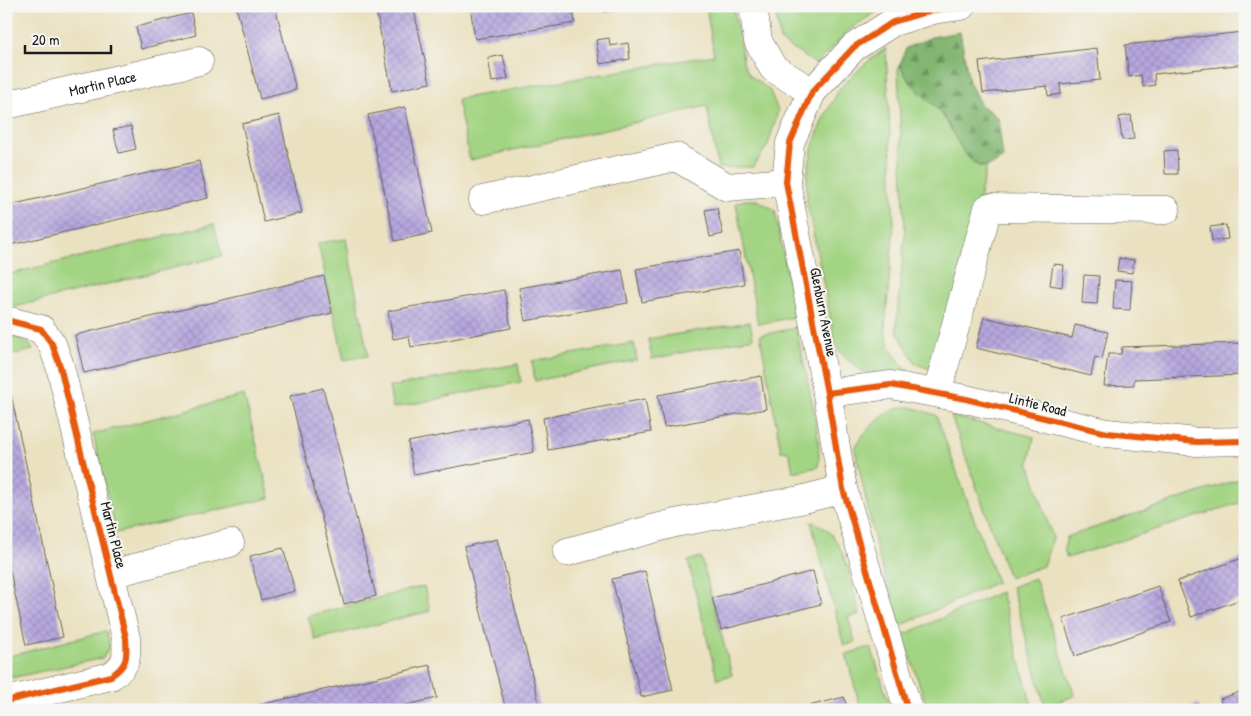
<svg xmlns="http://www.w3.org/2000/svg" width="1251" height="716" font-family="'Patrick Hand',sans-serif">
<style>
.grass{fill:#a3d483;stroke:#607850}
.forest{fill:url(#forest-firs);stroke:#4f6946}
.building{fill:url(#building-cross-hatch)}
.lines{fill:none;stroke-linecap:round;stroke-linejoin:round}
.minor-casing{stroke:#646155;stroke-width:29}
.minor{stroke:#fff;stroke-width:28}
.cycleway-casing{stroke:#f6f6f2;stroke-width:9}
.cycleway{stroke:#e8590c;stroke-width:6}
.labels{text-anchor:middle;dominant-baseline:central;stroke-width:4;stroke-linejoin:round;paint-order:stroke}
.street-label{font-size:15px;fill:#1c1c1c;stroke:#f6f6f2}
</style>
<defs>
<pattern id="forest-firs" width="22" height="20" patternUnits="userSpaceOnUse" patternTransform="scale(1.25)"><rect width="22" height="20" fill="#82b671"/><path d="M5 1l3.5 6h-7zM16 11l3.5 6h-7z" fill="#6a935c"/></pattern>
<pattern id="building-cross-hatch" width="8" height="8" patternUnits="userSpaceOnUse" patternTransform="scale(1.25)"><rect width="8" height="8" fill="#b6a7de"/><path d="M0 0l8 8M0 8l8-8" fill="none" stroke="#9c8fbe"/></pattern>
</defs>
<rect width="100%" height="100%" fill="#f6f6f2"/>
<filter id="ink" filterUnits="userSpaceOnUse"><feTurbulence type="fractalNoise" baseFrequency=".02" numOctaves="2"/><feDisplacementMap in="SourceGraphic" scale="10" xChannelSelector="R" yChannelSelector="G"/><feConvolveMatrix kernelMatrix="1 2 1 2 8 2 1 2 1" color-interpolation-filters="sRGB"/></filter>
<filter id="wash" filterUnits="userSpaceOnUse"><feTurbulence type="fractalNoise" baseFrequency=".0096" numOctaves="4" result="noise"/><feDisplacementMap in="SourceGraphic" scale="20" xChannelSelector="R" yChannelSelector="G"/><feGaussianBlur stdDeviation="1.12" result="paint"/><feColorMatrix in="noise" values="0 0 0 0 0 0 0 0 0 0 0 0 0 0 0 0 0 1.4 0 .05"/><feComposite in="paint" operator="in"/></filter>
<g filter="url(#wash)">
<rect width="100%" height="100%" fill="#eae1c0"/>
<g class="grass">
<polygon points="706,6 733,6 744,65 750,75 770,91 778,111 768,145 753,167 718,168 707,106 470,160 457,99 714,55"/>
<polygon points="819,6 886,6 851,28 816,64 780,41 776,14"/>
<path d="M886,48L894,224L885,329C888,348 895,358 909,371L875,373L862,371L844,357L836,346L807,202V175L812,149L822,121L840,88L865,64Z"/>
<path d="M900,65C909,86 926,96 940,112C953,128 961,158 981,167L987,166L939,366L930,369L916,364L896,330L905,232L898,69Z"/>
<polygon points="744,200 757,200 775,210 795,317 758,324 736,203"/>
<polygon points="214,224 222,256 6,309 6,275"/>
<polygon points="346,239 368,356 344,360 318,243"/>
<polygon points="750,322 753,338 652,359 648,339"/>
<path d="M796,328C802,358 824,441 818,467L793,472L789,452L781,451L760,335Z"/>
<polygon points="6,334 27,341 33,350 6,356"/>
<polygon points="634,343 637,360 535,381 532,361"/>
<polygon points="518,364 521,382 393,408 389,387"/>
<polygon points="244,395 270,498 116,533 93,434"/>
<path d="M901,407H911L936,415L997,582L900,626L877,551L855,449C860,433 885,412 901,407Z"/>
<polygon points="951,416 1034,437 1029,463 1053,538 1043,566 1009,578"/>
<polygon points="1245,477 1245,501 1067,558 1064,549 1067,537"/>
<path d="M811,522C845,528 851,586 860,614L848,617L855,642L844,646Z"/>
<polygon points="701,557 732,675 717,679 688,561"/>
<polygon points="1035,578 1075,696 1045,706 1012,587"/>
<polygon points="424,586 430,611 315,640 308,616"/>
<polygon points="1001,592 1033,710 928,710 903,635"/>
<polygon points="106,631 110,646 103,658 11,678 6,657"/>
<polygon points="871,647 891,710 861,710 846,654"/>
</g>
<path class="forest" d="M960,32L969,82L980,104L998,118L1003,158L992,165L981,167C961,158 953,128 940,112C926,96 909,86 900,65L906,48L932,37Z"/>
<g id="blocks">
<g class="building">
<polygon points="236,6 275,6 296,90 260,99"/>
<polygon points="375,6 413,6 430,83 392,91"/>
<polygon points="470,6 572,6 575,23 475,39"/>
<polygon points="604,6 631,6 631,7 604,12"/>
<polygon points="191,13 196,35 141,49 136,27"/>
<polygon points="1243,32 1245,64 1154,74 1155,85 1143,87 1141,75 1129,77 1125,45"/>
<polygon points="609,38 610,46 628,43 630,59 600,64 596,40"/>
<polygon points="1097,48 1100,80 1060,84 1061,94 1048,96 1047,86 983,93 979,62"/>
<polygon points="503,55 508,79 492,82 488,58"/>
<polygon points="405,107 432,233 395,241 368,115"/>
<polygon points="279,115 302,213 264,222 242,124"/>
<polygon points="1131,115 1134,139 1122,140 1119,117"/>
<polygon points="131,126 136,149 119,153 113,130"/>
<polygon points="1177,150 1178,174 1165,174 1164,151"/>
<polygon points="199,161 208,198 6,246 6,206"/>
<polygon points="717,208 723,234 710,237 705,210"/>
<polygon points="1226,225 1228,239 1212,241 1210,227"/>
<polygon points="739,251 744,284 642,302 636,269"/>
<polygon points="1119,258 1134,260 1132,273 1117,271"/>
<polygon points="1053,264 1064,265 1062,287 1050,285"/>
<polygon points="622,270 628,303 525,321 519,288"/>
<polygon points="1084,275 1099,276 1097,304 1082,303"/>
<polygon points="324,276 332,313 84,373 75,335"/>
<polygon points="1115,280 1132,281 1130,310 1113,309"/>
<polygon points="504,290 511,328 411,347 409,336 393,339 388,311"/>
<polygon points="984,317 1072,338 1075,325 1108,332 1102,359 1095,357 1091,376 976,348"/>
<polygon points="1242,343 1245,343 1245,375 1134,379 1134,385 1104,386 1108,354 1121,354 1122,347"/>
<polygon points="761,376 766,409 664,427 658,395"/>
<polygon points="9,385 63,637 26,645 6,553 6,386"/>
<polygon points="323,388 376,596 344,604 290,396"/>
<polygon points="645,399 651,432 548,450 543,418"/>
<polygon points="528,419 534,452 414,475 408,442"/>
<polygon points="497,539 520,628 541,710 506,710 479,605 464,547"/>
<polygon points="283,548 295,591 261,600 250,556"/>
<polygon points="1245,557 1245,598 1191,617 1178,581"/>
<polygon points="645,571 673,690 641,697 612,579"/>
<polygon points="813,571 821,604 721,630 712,598"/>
<polygon points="1158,586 1171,622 1075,656 1063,619"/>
<polygon points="430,665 437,698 384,710 238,710"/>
<polygon points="1245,690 1245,710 1223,710 1220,699"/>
<polygon points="844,697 848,710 797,710 797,709"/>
<polygon points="1198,704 1200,710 1183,710 1183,709"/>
</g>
</g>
</g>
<g filter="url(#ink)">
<use href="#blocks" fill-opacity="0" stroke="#646155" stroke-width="1"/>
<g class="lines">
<g class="minor-casing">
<g id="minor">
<polyline points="753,6 758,41 773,68 812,92"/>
<path id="s1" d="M6,105L199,61"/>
<polyline points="483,200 676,157 727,187 786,182"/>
<path d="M6,320L41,329L52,344L60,366L126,638C127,657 128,665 111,676L6,701"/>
<polyline points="827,393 891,385 966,399 1107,433 1197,442 1245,441"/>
<polyline points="937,393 988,208 1166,210"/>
<polyline points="567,552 675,523 800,500 843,489"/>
<polyline points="111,574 230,543"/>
<polyline points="908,710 843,489 827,393 786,182 790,143 812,92 854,47 893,22 933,10 961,6"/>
</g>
</g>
<use href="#minor" class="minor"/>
<g class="cycleway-casing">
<g id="cycleway">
<path d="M6,320L41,329L52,344L60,366L126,638C127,657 128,665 111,676L6,701"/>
<polyline points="827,393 891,385 966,399 1107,433 1197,442 1245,441"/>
<polyline points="908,710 843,489 827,393 786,182 790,143 812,92 854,47 893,22 933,10 961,6"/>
</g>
</g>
<use href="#cycleway" class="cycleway"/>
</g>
</g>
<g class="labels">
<g class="street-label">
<text stroke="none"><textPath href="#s1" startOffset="99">Martin Place</textPath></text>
<text transform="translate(824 312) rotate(79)">Glenburn Avenue</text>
<text transform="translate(1038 404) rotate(14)">Lintie Road</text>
<text transform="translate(114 535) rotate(76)">Martin Place</text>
</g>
</g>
<rect width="1251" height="716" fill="none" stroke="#f6f6f2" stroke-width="25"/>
<path d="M25 45v8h86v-8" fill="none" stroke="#1c1c1c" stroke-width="2.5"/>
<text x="32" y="45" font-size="15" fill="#1c1c1c" stroke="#f6f6f2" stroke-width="4" paint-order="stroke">20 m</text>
</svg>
